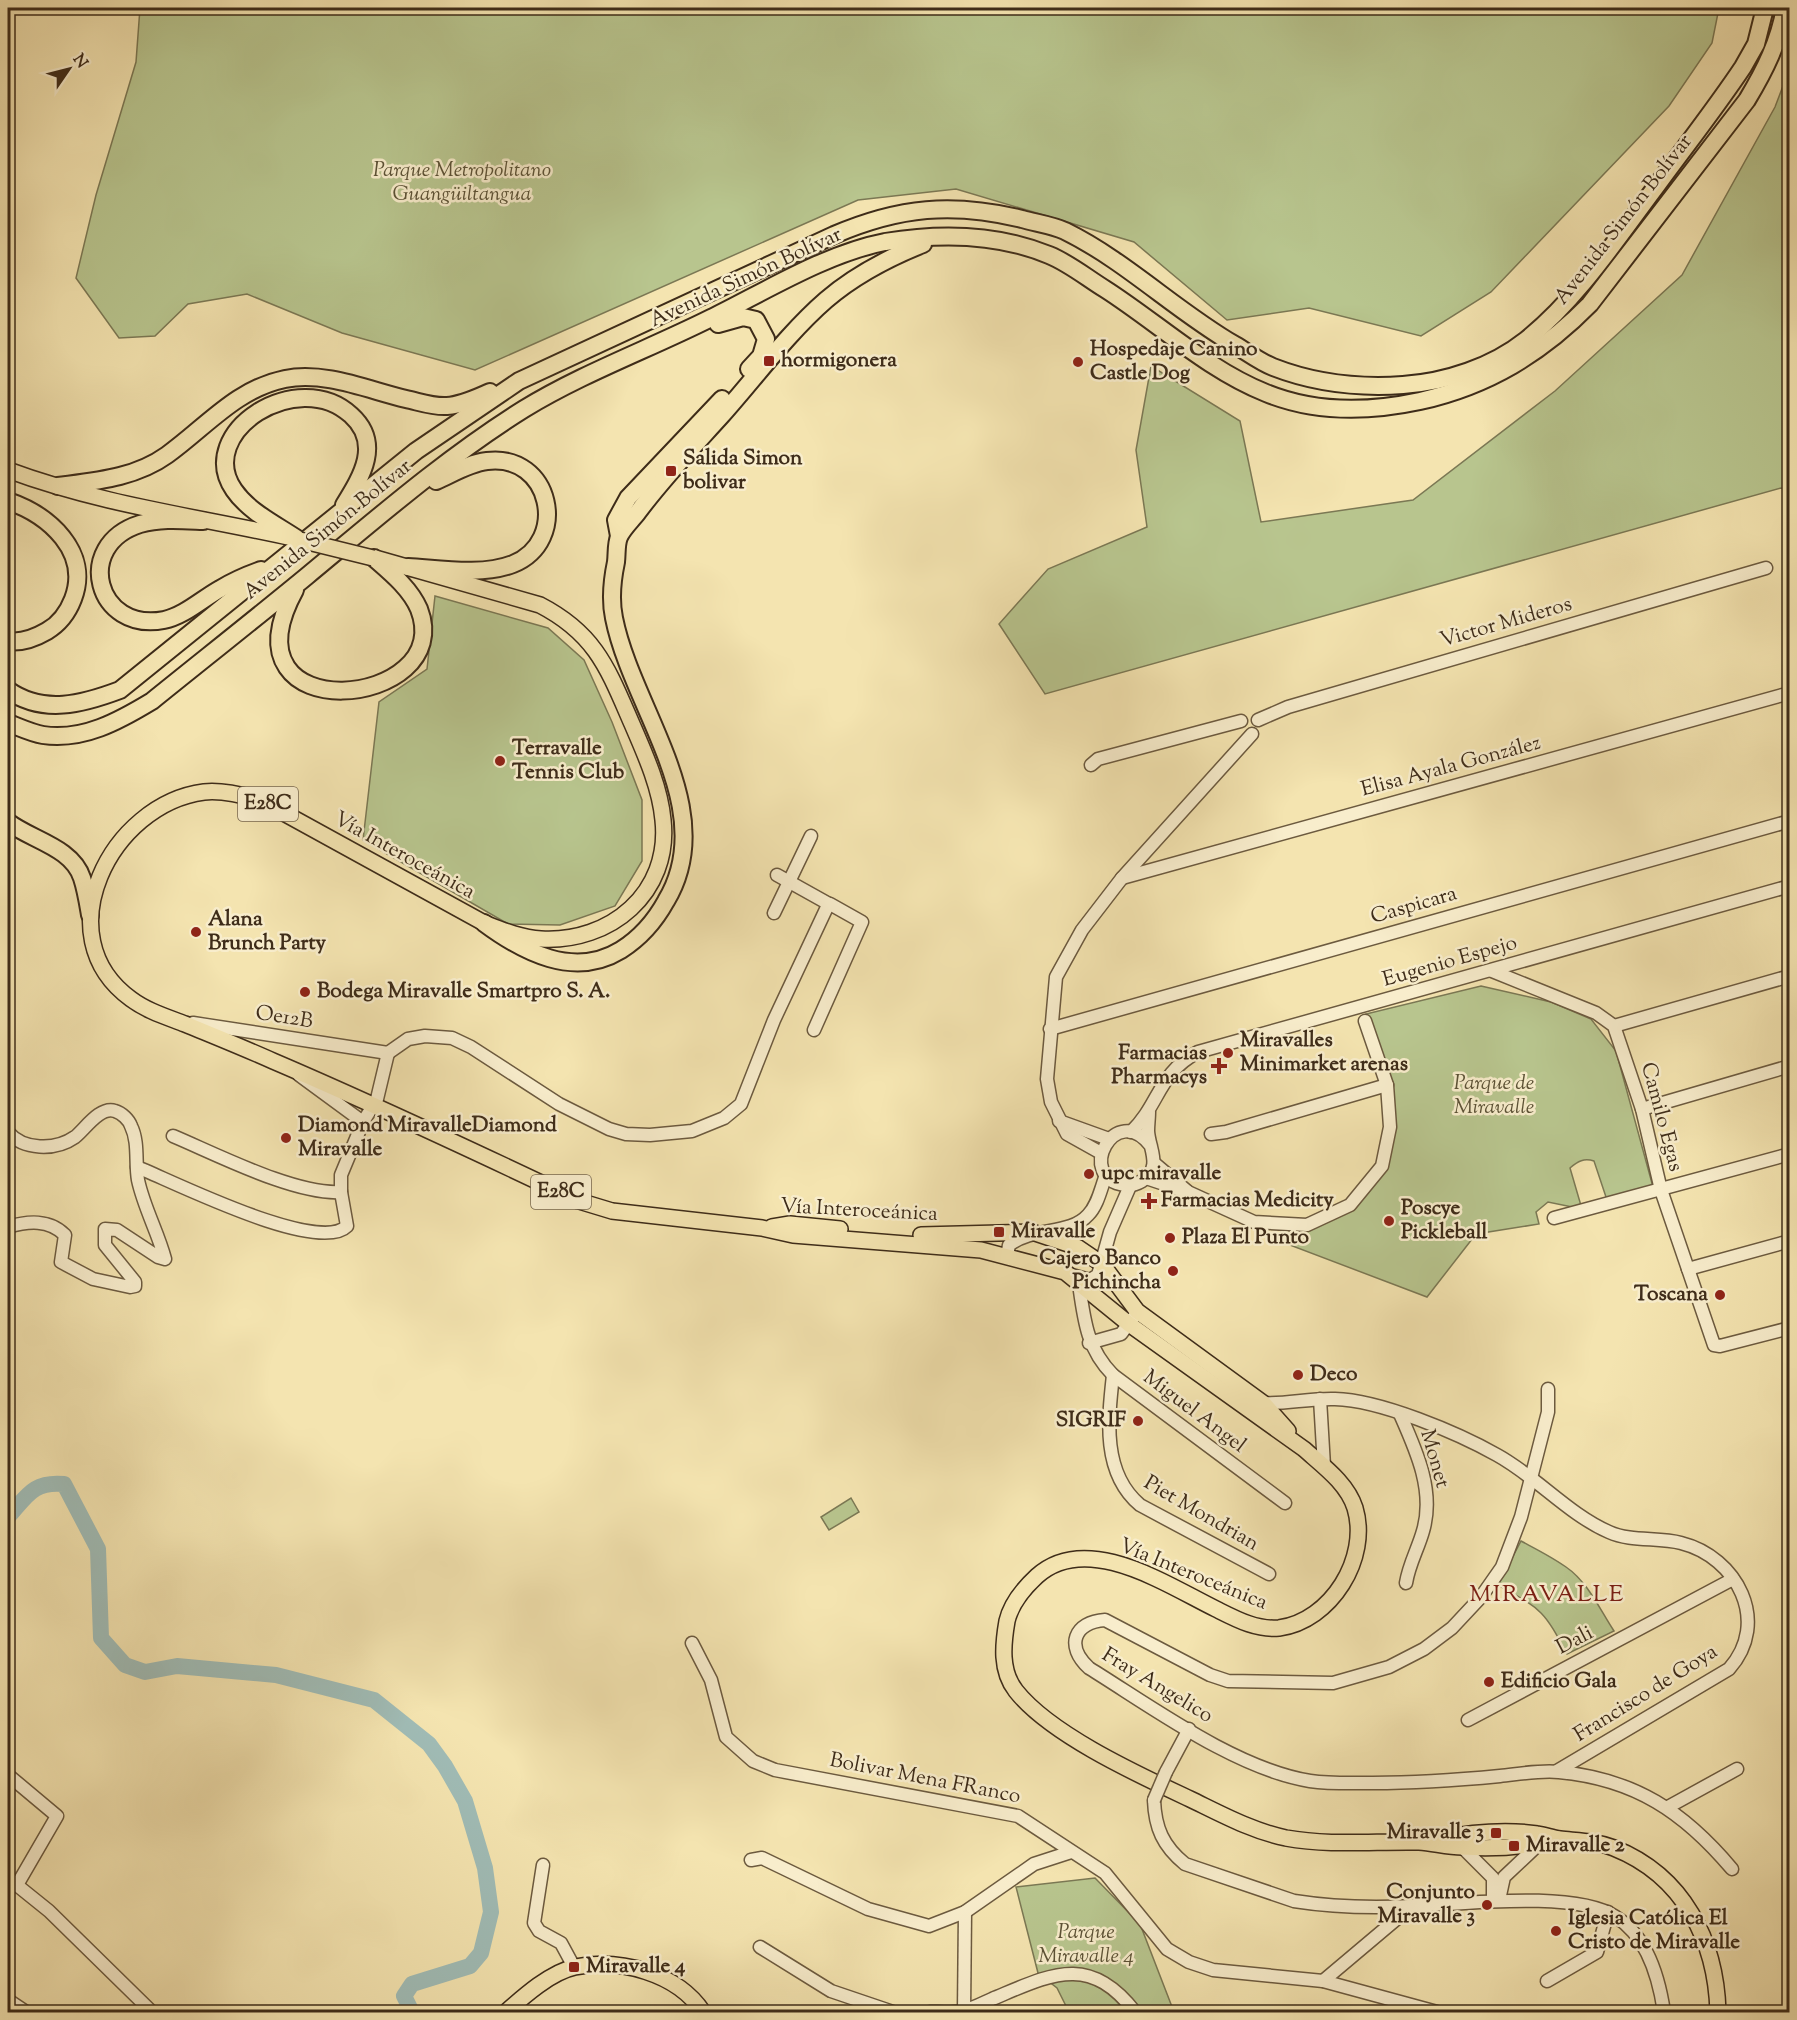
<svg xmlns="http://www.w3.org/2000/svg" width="1797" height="2020" font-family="'Sorts Mill Goudy',serif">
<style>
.green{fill:#b8c58e;stroke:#7b7854;stroke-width:1.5}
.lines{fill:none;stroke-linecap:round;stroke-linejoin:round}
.river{stroke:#a0bcb6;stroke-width:16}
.minor-casing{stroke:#6c5a3f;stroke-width:15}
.major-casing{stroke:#3e2c19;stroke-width:18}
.highway-casing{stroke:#3e2c19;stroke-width:20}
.minor{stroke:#f8edcc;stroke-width:12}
.major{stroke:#f4e4b0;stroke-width:15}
.highway{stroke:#f4e4b0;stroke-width:16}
.minor-bridge-casing{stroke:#6c5a3f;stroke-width:15;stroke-linecap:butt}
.major-bridge-casing{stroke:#3e2c19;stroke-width:18;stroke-linecap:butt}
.minor-bridge{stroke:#f8edcc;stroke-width:12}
.major-bridge{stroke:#f4e4b0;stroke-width:15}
.poi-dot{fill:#8f2418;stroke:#f8edcc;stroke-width:2}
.labels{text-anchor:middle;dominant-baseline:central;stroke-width:5;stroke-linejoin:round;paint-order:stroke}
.shield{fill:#f8edcc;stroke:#76664f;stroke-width:1.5}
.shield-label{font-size:20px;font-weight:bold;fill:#3e2c19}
.park-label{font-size:21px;font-style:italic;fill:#5c5236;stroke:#f8edcc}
.street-label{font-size:21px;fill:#3e2c19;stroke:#f8edcc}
.poi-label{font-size:21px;font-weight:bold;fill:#3e2c19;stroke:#f8edcc;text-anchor:start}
.quarter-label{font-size:24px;letter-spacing:1.5px;fill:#7a1f14;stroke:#f8edcc}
</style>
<rect width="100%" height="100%" fill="#f4e4b0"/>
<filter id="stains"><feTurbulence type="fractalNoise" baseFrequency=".00333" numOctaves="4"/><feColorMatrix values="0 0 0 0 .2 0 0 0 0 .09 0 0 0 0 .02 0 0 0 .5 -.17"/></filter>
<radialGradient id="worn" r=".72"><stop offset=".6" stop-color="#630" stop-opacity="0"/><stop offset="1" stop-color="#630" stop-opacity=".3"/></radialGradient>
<g class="green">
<polygon points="140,8 1719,8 1712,43 1669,106 1491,292 1421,336 1309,308 1227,320 1134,242 956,189 858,200 475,370 342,333 247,294 188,304 155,336 119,338 76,278 96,195 136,62"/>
<polygon points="1789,70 1789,491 1781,488 1045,694 999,624 1048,569 1147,527 1136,450 1151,366 1240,421 1261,522 1413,500 1555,391 1682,275 1775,107"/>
<polygon points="435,596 548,628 584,660 612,722 642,800 642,861 615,906 560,925 508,924 363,840 379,702 427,669"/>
<path d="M1481,986L1551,1002L1591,1019L1616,1051L1653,1187L1608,1203L1594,1161C1584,1158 1578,1161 1570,1168L1582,1209L1548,1202L1536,1212L1539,1224L1476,1234L1427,1297L1274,1239L1348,1206L1379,1170L1389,1085L1366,1014Z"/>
<polygon points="851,1498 859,1512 829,1530 821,1517"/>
<path d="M1521,1541C1536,1549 1552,1557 1566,1567C1588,1582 1600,1610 1614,1631L1567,1654C1543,1609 1542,1610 1498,1585Z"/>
<polygon points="1095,1878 1140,1924 1174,2012 1069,2012 1057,1988 1038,1973 1016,1887"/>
</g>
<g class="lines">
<path class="river" d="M8,1517C27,1496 33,1481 64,1484L98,1549L101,1638L125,1665L145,1672L177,1666L276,1675L374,1700L429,1744L445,1766L465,1801L485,1868L491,1912L481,1953L470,1966L412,1984L404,1996L412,2012"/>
<g class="minor-casing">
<g id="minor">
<polyline points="1258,720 1288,707 1766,568"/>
<polyline points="1091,765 1098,759 1241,721"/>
<polyline points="777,875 829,904"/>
<polyline points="1122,878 1790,693"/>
<polyline points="774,913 811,836"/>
<polyline points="1492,971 1596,1013 1614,1026 1642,1109 1661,1190 1714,1345 1720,1346 1790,1328"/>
<polyline points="193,1023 388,1053"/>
<polyline points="1614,1026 1790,976"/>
<polyline points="1050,1029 1790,821"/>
<polyline points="388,1053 408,1039 425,1036 452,1038 471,1047 559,1104 609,1129 626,1134 650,1135 692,1131 724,1118 741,1104 774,1020 828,905 830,904 862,922 814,1030"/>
<polyline points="299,1075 363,1122"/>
<polyline points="1642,1109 1790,1066"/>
<path d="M1149,1112C1149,1118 1148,1125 1148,1131C1149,1149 1163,1167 1142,1181C1137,1184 1131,1186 1125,1185C1074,1179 1115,1099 1151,1146"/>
<polyline points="1059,1121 1109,1139"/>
<path d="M8,1132C23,1150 55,1151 75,1137C85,1129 100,1106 115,1111C122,1113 129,1120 131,1126C139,1142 135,1163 138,1180C144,1208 158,1232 165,1259L158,1257L117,1230L105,1229V1245L135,1282V1286L130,1287L93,1279L61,1262L65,1235C49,1219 28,1221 8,1227"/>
<path d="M1131,1132C1160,1104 1158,1073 1198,1052L1790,886"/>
<polyline points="1211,1134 1226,1132 1387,1085"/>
<path d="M173,1136C216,1154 295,1195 341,1192"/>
<polyline points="1101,1153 1067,1134 1051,1102 1047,1079 1056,977 1082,930 1122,878 1252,734"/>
<polyline points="1154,1163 1187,1191"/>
<path d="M137,1167C174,1182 319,1255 347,1226L341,1192V1175L363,1122L377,1099L388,1053"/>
<polyline points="1146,1178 1188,1192 1254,1222 1307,1225 1350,1205 1382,1166 1390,1127 1387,1085 1365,1021"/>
<polyline points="1554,1218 1790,1154"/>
<path d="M1007,1256L1009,1245C1034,1226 1069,1236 1088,1215C1098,1205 1101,1188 1106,1175"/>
<polyline points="1688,1269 1790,1241"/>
<polyline points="1072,1275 1090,1280 1098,1275 1110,1232 1130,1186"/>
<path d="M1079,1284C1084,1320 1087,1349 1113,1375L1285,1503"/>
<polyline points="1089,1343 1121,1334 1133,1318"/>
<path d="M1113,1375C1108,1420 1102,1473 1140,1505L1269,1574"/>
<path d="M1548,1389V1412L1521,1517L1502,1567L1481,1597L1452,1628L1424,1649L1389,1667L1333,1683L1228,1681L1210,1675L1105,1620C1074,1622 1065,1646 1089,1668C1152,1707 1236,1769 1310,1781C1331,1784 1352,1783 1373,1783C1416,1783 1458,1780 1500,1776C1519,1774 1540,1770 1559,1772C1635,1779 1684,1812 1732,1869"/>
<polyline points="1320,1399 1324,1466"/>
<path d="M1258,1403C1283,1405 1309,1398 1335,1399C1380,1400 1458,1433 1497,1455C1537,1477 1568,1514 1609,1532C1631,1542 1658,1537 1681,1543C1737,1557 1771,1622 1729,1669L1557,1771"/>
<path d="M1400,1414C1416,1450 1435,1491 1423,1531C1418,1549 1409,1564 1406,1583"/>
<polyline points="692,1643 711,1680 726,1737 753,1761 775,1770 1018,1816 1105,1873 1167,1949 1189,1962 1213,1970 1323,1981 1437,2012"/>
<polyline points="1468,1720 1733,1579"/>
<polyline points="1166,1772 1189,1729"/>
<polyline points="8,1775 57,1816 17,1885"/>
<path d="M1154,1800C1155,1828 1163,1846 1185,1864L1294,1901C1332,1907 1375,1908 1413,1906C1463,1904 1575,1890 1616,1917C1648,1937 1659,1978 1664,2012"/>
<polyline points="1668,1807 1737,1769"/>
<polyline points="1462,1847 1493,1878 1493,1896"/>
<polyline points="751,1860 762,1858 868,1909 929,1926 965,1912 1034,1864 1071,1852"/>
<polyline points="543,1865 534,1923 539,1931 561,1943 574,1967"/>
<polyline points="8,1878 49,1911 152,2012"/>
<polyline points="1499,1900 1504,1877 1539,1844"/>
<polyline points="760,1947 831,1991 893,2012"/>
<polyline points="1323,1981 1412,1906"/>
<polyline points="1547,1981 1597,1952 1608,1912"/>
<polyline points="8,2000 26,2012"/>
<path d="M930,2012C940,2012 952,2013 962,2011C972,2009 983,2003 992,1999C1050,1975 1089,1952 1135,2012"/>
<polyline points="964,2012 965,1912"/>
</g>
</g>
<g class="major-casing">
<g id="major">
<path d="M8,470C99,504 198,517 293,538"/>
<path d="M375,558L540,605C596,634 608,669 632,724C645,754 660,787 663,820C671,893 610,943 541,939C521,938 502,930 484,923L262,801C243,795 223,790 204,792C111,804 44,936 131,999C147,1011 167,1017 185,1024C214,1036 244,1048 273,1061C376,1105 478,1153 579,1201L612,1211L762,1228L793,1235L981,1250L1065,1272L1129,1324L1304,1449C1323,1466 1347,1483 1355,1508C1370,1558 1331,1621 1279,1628C1256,1630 1236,1619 1216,1609C1167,1585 1087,1531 1037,1576C1024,1588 1011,1604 1007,1621C1003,1644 1000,1671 1016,1691C1051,1735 1139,1775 1190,1799C1221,1814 1252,1831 1286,1838C1330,1846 1375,1841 1419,1842C1434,1843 1447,1847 1462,1847C1493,1849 1527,1847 1558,1839"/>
<polyline points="772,1227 790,1224 840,1229"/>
<polyline points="921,1235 1032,1232 1077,1247 1102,1264 1137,1311 1263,1403 1288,1431"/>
<path d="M1437,1839C1468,1833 1505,1829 1537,1834C1545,1835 1552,1838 1560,1839C1578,1841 1596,1841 1614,1848C1684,1876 1716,1941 1718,2012"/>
<path d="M506,2012C524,1996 551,1972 575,1967C620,1958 677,1973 703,2012"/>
</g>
</g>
<g class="highway-casing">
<g id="highway">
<polyline points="718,324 743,317 756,320 766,339 761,356 749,369"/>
<path d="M58,486C96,481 135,478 167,455C206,427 236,389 285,379C325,371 368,390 406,399C420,402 433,407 447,406C462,405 476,398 490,392"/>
<path d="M8,501C49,515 91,552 73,599C68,612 59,624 47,631C35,638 21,643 8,641"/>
<path d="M203,521C182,520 160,518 140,524C73,545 96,633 164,620C184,616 202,599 220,589C233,581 247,575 261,570"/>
<polyline points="619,536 616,520 628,498 722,399"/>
<path d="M299,540C277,525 249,512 234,490C194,432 298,366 351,415C382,443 362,476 344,505"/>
<path d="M408,567C441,569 482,576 513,564C570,541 551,453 487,461C469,463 452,474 436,481"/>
<path d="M295,590C217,733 458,709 419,609C410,588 390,572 374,558"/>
<path d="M8,690C43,715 83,704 120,690L416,451L519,381L834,235C899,207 953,202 1022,219C1036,223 1052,225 1065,231C1126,261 1176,311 1235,345C1247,352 1260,362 1273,367C1314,383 1360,388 1403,385C1446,382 1492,367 1526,340C1577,299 1616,240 1655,188C1684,148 1715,109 1743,67L1756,44L1765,8"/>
<path d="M8,723C19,727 31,733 43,735C83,741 119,721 152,701C204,659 256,618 307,576C377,518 447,457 524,409C583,373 649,349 711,318C764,292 827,253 885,242C939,233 998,234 1049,255C1069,263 1087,278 1105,289C1158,323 1208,370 1266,393C1315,413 1369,412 1420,401C1488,386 1542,353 1590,304L1747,100C1765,70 1779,42 1785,8"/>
<path d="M8,822C31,840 72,847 82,878C86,890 88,903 90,915"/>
<path d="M484,923C523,952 574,979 621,950C640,938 655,921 666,901C721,810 632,709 614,618C610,599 612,581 616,562C617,554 616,544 619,537C623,528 632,520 638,512C664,477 693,447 722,415C755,378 788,333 826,300C855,275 888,258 923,244"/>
</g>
</g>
<use href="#minor" class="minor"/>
<use href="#major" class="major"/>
<use href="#highway" class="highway"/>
<g class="minor-bridge-casing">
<polyline id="minor-bridge" points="1154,1800 1166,1772"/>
</g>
<g class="major-bridge-casing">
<polyline id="major-bridge" points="300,540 373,558"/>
</g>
<use href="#minor-bridge" class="minor-bridge"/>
<use href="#major-bridge" class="major-bridge"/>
</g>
<g class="poi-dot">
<rect x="763" y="355" width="12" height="12" rx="3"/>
<circle cx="1078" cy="362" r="6"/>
<rect x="665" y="465" width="12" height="12" rx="3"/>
<circle cx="500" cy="761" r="6"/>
<circle cx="196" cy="932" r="6"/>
<circle cx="305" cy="992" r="6"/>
<circle cx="1228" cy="1053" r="6"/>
<path d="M1216 1057h6v6h6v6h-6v6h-6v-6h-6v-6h6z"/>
<circle cx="286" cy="1138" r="6"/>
<circle cx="1089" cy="1174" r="6"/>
<path d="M1146 1192h6v6h6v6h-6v6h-6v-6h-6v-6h6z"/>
<circle cx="1389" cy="1221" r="6"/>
<rect x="993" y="1226" width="12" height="12" rx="3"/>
<circle cx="1170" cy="1238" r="6"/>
<circle cx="1173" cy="1271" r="6"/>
<circle cx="1720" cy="1295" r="6"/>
<circle cx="1298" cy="1375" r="6"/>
<circle cx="1138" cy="1421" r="6"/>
<circle cx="1489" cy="1682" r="6"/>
<rect x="1490" y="1827" width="12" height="12" rx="3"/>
<rect x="1508" y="1840" width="12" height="12" rx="3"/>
<circle cx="1487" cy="1905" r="6"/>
<circle cx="1556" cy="1931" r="6"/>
<rect x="568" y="1961" width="12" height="12" rx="3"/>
</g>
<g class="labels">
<g class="shield">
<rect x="238" y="787" width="60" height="34" rx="4.5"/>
<rect x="531" y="1175" width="60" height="34" rx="4.5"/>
</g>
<g class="shield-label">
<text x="268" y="804">E28C</text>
<text x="561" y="1192">E28C</text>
</g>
<g class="park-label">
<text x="462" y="171">Parque Metropolitano<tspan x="462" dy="24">Guangüiltangua</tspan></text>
<text x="1494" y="1084">Parque de<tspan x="1494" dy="24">Miravalle</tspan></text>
<text x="1086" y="1933">Parque<tspan x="1086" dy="24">Miravalle 4</tspan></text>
</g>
<g class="street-label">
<text transform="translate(1624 220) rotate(-52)">Avenida Simón Bolívar</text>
<text transform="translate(746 278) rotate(-25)">Avenida Simón Bolívar</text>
<text transform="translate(328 530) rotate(-39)">Avenida Simón Bolívar</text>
<text transform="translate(1506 623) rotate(-16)">Victor Mideros</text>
<text transform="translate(1451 767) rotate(-15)">Elisa Ayala González</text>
<text transform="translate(404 856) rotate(29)">Vía Interoceánica</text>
<text transform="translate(1414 906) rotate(-16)">Caspicara</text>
<text transform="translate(1450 962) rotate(-16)">Eugenio Espejo</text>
<text transform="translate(284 1018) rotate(9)">Oe12B</text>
<text transform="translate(1661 1117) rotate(75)">Camilo Egas</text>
<text transform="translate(859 1211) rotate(3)">Vía Interoceánica</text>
<text transform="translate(1194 1412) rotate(37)">Miguel Angel</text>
<text transform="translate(1434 1459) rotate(74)">Monet</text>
<text transform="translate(1201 1514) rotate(30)">Piet Mondrian</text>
<text transform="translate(1193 1575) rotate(22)">Vía Interoceánica</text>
<text transform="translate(1575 1641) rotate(-28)">Dali</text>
<text transform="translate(1157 1686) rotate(31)">Fray Angelico</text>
<text transform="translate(1646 1694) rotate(-32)">Francisco de Goya</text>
<text transform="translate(925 1779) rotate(11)">Bolivar Mena FRanco</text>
</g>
<g class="poi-label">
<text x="1090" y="350">Hospedaje Canino<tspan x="1090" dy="24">Castle Dog</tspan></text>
<text x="781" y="361">hormigonera</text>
<text x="683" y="459">Salida Simon<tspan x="683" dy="24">bolivar</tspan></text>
<text x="512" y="749">Terravalle<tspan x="512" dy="24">Tennis Club</tspan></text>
<text x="208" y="920">Alana<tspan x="208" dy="24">Brunch Party</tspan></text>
<text x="317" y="992">Bodega Miravalle Smartpro S. A.</text>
<text x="1240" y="1041">Miravalles<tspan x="1240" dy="24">Minimarket arenas</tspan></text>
<text x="1207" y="1054" text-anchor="end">Farmacias<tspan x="1207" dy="24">Pharmacys</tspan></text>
<text x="298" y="1126">Diamond MiravalleDiamond<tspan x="298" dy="24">Miravalle</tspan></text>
<text x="1101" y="1174">upc miravalle</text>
<text x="1161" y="1201">Farmacias Medicity</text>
<text x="1401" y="1209">Poscye<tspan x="1401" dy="24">Pickleball</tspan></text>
<text x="1011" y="1232">Miravalle</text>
<text x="1182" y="1238">Plaza El Punto</text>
<text x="1161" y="1259" text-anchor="end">Cajero Banco<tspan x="1161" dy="24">Pichincha</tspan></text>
<text x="1708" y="1295" text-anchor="end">Toscana</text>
<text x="1310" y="1375">Deco</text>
<text x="1126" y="1421" text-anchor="end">SIGRIF</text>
<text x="1501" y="1682">Edificio Gala</text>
<text x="1484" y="1833" text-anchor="end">Miravalle 3</text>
<text x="1526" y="1846">Miravalle 2</text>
<text x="1475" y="1893" text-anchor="end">Conjunto<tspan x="1475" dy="24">Miravalle 3</tspan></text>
<text x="1568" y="1919">Iglesia Católica El<tspan x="1568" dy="24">Cristo de Miravalle</tspan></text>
<text x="586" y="1967">Miravalle 4</text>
</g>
<g class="quarter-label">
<text x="1547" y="1595">MIRAVALLE</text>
</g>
</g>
<rect width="1797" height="2020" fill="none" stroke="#f4e4b0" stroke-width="30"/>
<rect x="9" y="9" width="1779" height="2002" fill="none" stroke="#3e2c19" stroke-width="3"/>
<rect x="15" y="15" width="1767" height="1990" fill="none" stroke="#3e2c19" stroke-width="1.5"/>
<g transform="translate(69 69) rotate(55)" stroke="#f8edcc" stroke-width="4.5" paint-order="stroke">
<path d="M0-4.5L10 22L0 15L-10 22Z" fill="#3e2c19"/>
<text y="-9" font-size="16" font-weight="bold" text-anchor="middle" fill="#3e2c19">N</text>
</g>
<rect width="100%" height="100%" filter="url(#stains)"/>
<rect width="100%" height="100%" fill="url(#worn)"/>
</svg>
